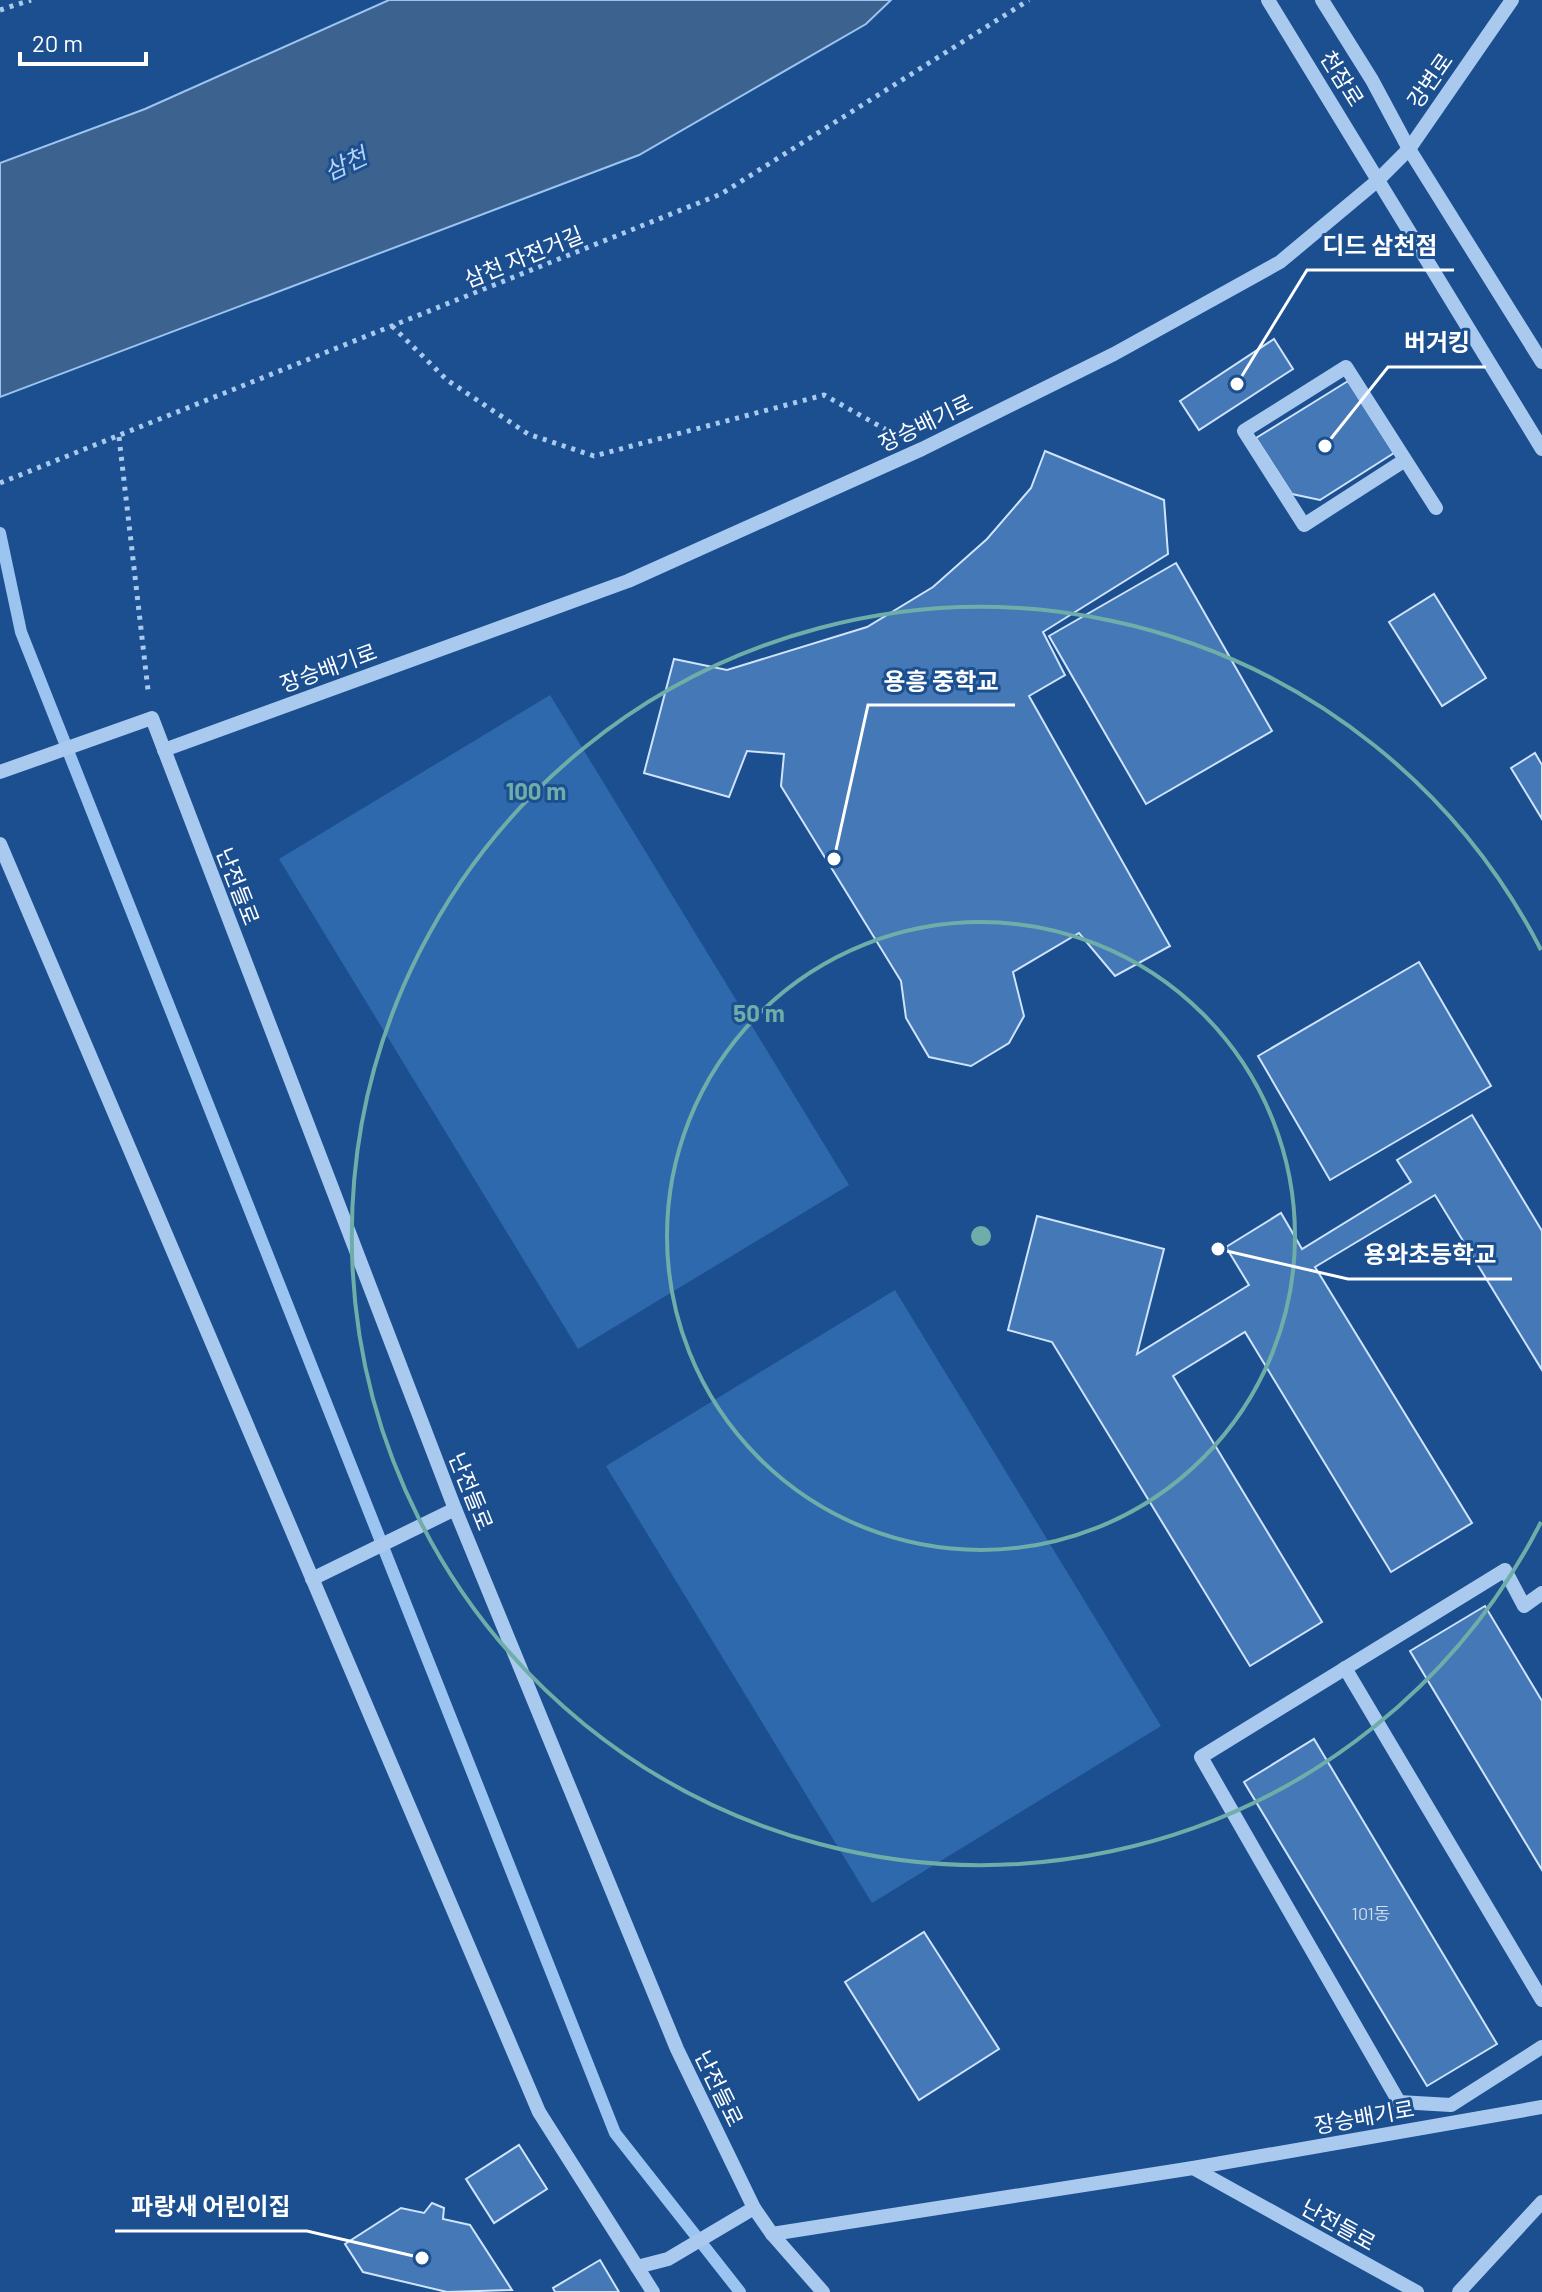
<svg xmlns="http://www.w3.org/2000/svg" width="1542" height="2292" font-family="Barlow,'Noto Sans KR',sans-serif">
<style>
.green{fill:#2e69ad}
.water{fill:#3c6290;stroke:#9cc4f0;stroke-width:2}
.lines{fill:none;stroke-linecap:round;stroke-linejoin:round}
.stream{stroke:#9cc4f0;stroke-width:12}
.building{fill:#4478b7;stroke:#cfe3fa;stroke-width:2}
.path{stroke:#a9c9ee;stroke-width:5;stroke-dasharray:4 6;stroke-linecap:butt}
.minor{stroke:#a9c9ee;stroke-width:14}
.ring{fill:none;stroke:#6fada8;stroke-width:4}
.labels{text-anchor:middle;dominant-baseline:central;stroke-width:6;stroke-linejoin:round;paint-order:stroke}
.number-label{font-size:18px;fill:#d0dded}
.street-label{font-size:22px;fill:#fff;stroke:#1b4f8f}
.water-label{font-size:24px;font-style:italic;fill:#b5d3f5;stroke:#1b4f8f}
.centre{fill:#6fada8;stroke:#1b4f8f;stroke-width:4}
.ring-label{font-size:24px;text-anchor:middle;font-weight:bold;fill:#6fada8;stroke:#1b4f8f;stroke-width:6;stroke-linejoin:round;paint-order:stroke}
.leader{fill:none;stroke:#fff;stroke-width:3}
.callout-dot{fill:#fff;stroke:#1b4f8f;stroke-width:3}
.callout-label{font-size:24px;text-anchor:middle;font-weight:bold;fill:#fff;stroke:#1b4f8f;stroke-width:6;stroke-linejoin:round;paint-order:stroke}
</style>
<rect width="100%" height="100%" fill="#1b4f8f"/>
<g class="green">
<polygon points="550,695 849,1185 578,1349 279,859"/>
<polygon points="895,1290 1161,1726 872,1903 606,1466"/>
</g>
<polygon class="water" points="389,0 891,0 866,24 639,155 0,397 0,163 145,109"/>
<g class="lines">
<polyline class="stream" points="0,533 21,632 615,2133 740,2292"/>
</g>
<g class="building">
<polygon points="1274,339 1293,369 1199,430 1180,401"/>
<polygon points="1348,381 1394,453 1320,500 1292,494 1256,438"/>
<polygon points="1045,451 1164,500 1168,554 1043,632 1065,675 1029,696 1170,946 1115,976 1079,933 1013,972 1024,1016 1009,1043 971,1066 929,1057 906,1018 901,981 781,786 784,754 747,751 729,797 644,773 674,659 727,670 867,627 933,587 987,539 1031,488"/>
<polygon points="1176,563 1272,731 1146,804 1049,636"/>
<polygon points="1434,594 1486,678 1442,706 1389,622"/>
<polygon points="1535,753 1542,765 1542,819 1511,768"/>
<polygon points="1419,962 1491,1086 1330,1180 1258,1056"/>
<polygon points="1472,1115 1542,1231 1542,1370 1435,1195 1315,1267 1472,1523 1391,1572 1245,1332 1173,1376 1322,1622 1250,1666 1052,1342 1008,1330 1037,1216 1164,1249 1137,1354 1249,1285 1226,1247 1281,1213 1302,1249 1411,1182 1397,1160"/>
<polygon points="1485,1606 1542,1701 1542,1870 1410,1651"/>
<polygon points="1314,1739 1497,2044 1427,2086 1244,1782"/>
<polygon points="924,1932 999,2049 919,2100 845,1982"/>
<polygon points="519,2145 547,2189 494,2223 466,2179"/>
<polygon points="432,2203 444,2208 443,2219 470,2225 512,2290 447,2292 363,2272 345,2244 401,2208 424,2213"/>
<polygon points="600,2260 619,2292 555,2292 553,2288"/>
</g>
<g class="lines">
<g class="path">
<polyline points="0,10 31,0"/>
<polyline points="392,326 447,380 528,434 594,456 824,395 892,433"/>
<polyline points="119,437 148,690"/>
<polyline points="0,483 721,194 1029,0"/>
</g>
<g class="minor">
<polyline points="1268,0 1542,449"/>
<polyline points="1322,0 1372,80 1409,149 1542,362"/>
<polyline points="1405,460 1304,525 1244,431 1346,367 1436,508"/>
<polyline points="164,750 628,581 922,449 1114,354 1280,262 1377,181 1409,149 1512,0"/>
<polyline points="0,772 152,718 455,1509 677,2049 754,2208 772,2234 823,2292"/>
<polyline points="0,844 539,2112 653,2292"/>
<polyline points="312,1579 455,1509"/>
<polyline points="1542,1593 1524,1606 1505,1570 1201,1757 1399,2102 1451,2105 1542,2047"/>
<polyline points="1345,1668 1542,2000"/>
<polyline points="1193,2168 1417,2292"/>
<polyline points="772,2234 1193,2168 1542,2107"/>
<polyline points="637,2267 668,2259 754,2208"/>
<polyline points="1459,2292 1542,2202"/>
</g>
</g>
<g class="ring">
<circle cx="981" cy="1236" r="314"/>
<path d="M1541 1522A629 629 0 1 1 1541 950"/>
</g>
<g class="labels">
<g class="number-label">
<text x="1371" y="1913">101동</text>
</g>
<g class="street-label">
<text transform="translate(1343 78) rotate(58)">천잠로</text>
<text transform="translate(1429 80) rotate(-55)">강변로</text>
<text transform="translate(523 256) rotate(-22)">삼천 자전거길</text>
<text transform="translate(925 422) rotate(-26)">장승배기로</text>
<text transform="translate(328 667) rotate(-20)">장승배기로</text>
<text transform="translate(239 886) rotate(69)">난전들로</text>
<text transform="translate(472 1491) rotate(68)">난전들로</text>
<text transform="translate(720 2088) rotate(64)">난전들로</text>
<text transform="translate(1364 2116) rotate(-10)">장승배기로</text>
<text transform="translate(1339 2224) rotate(29)">난전들로</text>
</g>
<g class="water-label">
<text transform="translate(345 163) rotate(-25)">삼천</text>
</g>
</g>
<circle cx="981" cy="1236" r="12" class="centre"/>
<g class="ring-label">
<text x="536" y="800">100 m</text>
<text x="759" y="1022">50 m</text>
</g>
<path class="leader" d="M1237 384L1307 270H1454M1325 446L1388 367H1486M834 859L868 705H1015M1218 1249L1348 1279H1512M422 2258L307 2231H115"/>
<g class="callout-dot">
<circle cx="1237" cy="384" r="8"/>
<circle cx="1325" cy="446" r="8"/>
<circle cx="834" cy="859" r="8"/>
<circle cx="1218" cy="1249" r="8"/>
<circle cx="422" cy="2258" r="8"/>
</g>
<g class="callout-label">
<text x="1380" y="254">디드 삼천점</text>
<text x="1437" y="351">버거킹</text>
<text x="941" y="690">용흥 중학교</text>
<text x="1430" y="1263">용와초등학교</text>
<text x="211" y="2215">파랑새 어린이집</text>
</g>
<path d="M20 52v12h126v-12" fill="none" stroke="#ffffff" stroke-width="4"/>
<text x="32" y="52" font-size="24" fill="#ffffff" stroke="#1b4f8f" stroke-width="6" paint-order="stroke">20 m</text>
</svg>
